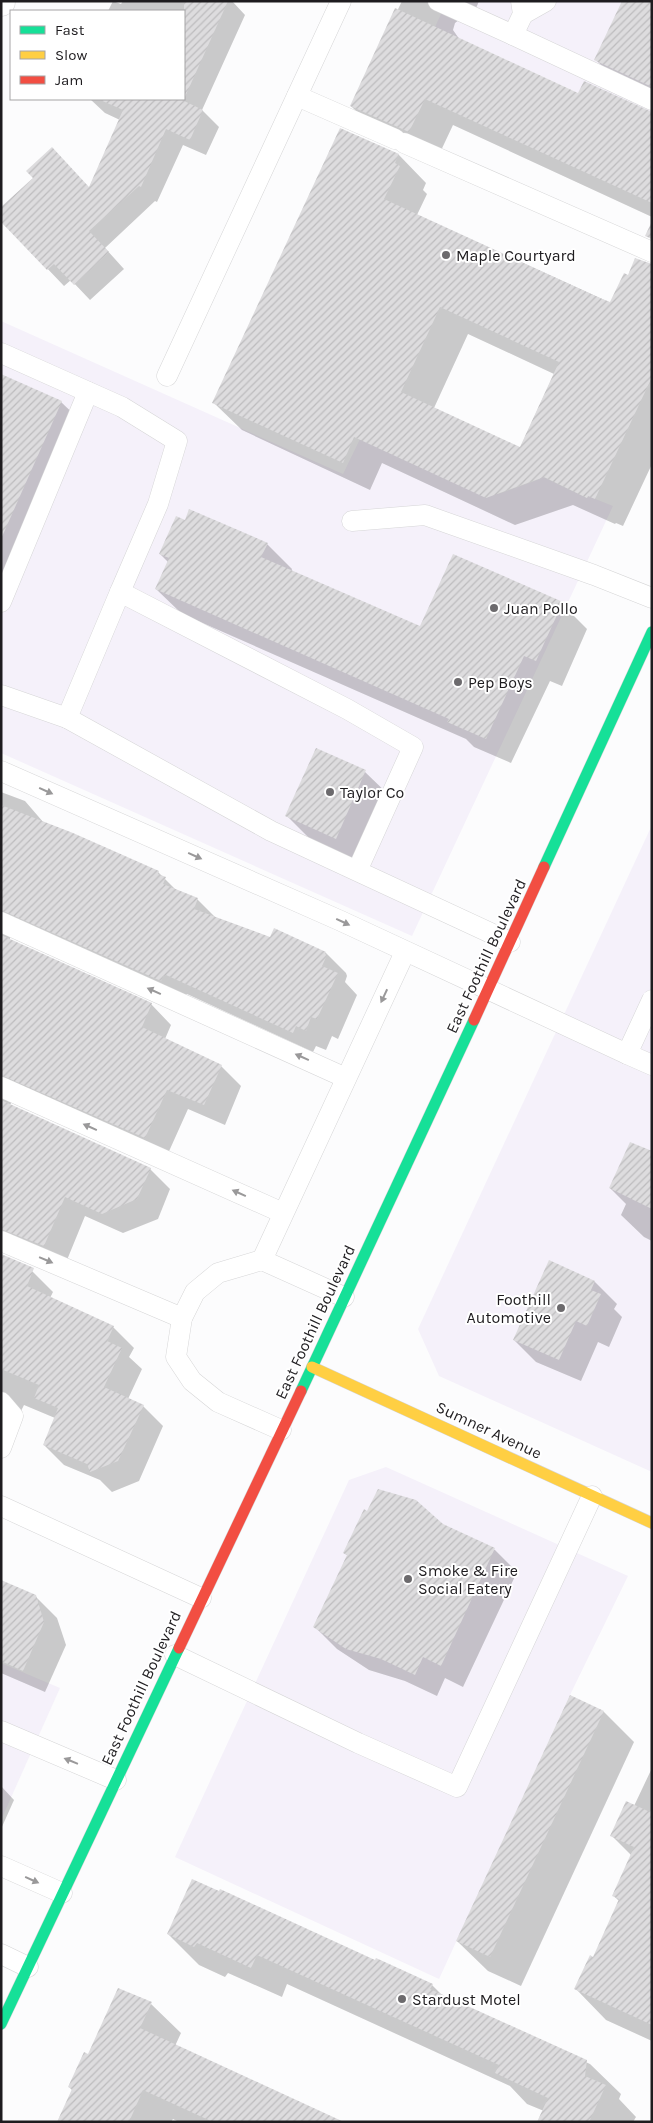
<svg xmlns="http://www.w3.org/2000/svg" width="653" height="2123" font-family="Karla,sans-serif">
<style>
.built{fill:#f5f1fa}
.shadow{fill:#0003;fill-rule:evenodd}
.building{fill:url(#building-hatch);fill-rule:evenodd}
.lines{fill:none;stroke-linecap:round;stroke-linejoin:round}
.lane-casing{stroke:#d6d6d7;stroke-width:21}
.street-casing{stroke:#d6d6d7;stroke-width:29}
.fast-casing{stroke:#d6d6d7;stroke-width:12}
.slow-casing{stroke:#d6d6d7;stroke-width:12}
.jam-casing{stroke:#d6d6d7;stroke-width:12}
.lane{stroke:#fff;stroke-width:20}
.street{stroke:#fff;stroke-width:28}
.fast{stroke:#16e098;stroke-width:11}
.slow{stroke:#ffcf43;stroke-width:11}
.jam{stroke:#f24e42;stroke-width:11}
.oneway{fill:#9a999a}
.poi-dot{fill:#6c6a6d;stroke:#fff;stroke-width:2}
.labels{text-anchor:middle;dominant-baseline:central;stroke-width:4;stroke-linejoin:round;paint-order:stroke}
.poi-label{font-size:16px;fill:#1e1c1f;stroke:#fff;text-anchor:start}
.street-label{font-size:16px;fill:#1e1c1f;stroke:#fff}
</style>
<defs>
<pattern id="building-hatch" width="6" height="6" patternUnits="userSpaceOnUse" patternTransform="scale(1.25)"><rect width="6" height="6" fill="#dddcde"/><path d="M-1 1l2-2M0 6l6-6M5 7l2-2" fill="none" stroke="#bdbcbe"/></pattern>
</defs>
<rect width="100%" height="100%" fill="#fcfcfd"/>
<g class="built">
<polygon points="447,1 652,1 652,127 435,27"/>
<polygon points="1,321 343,474 360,439 498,494 540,479 541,476 587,498 588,496 613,506 412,936 1,753"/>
<polygon points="652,825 652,1472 439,1376 418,1329"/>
<polygon points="386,1467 628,1576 570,1695 439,1979 175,1857 349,1480"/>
<polygon points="1,1663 60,1688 1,1820"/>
</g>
<g class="shadow">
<polygon points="113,1 121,4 123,1 232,1 245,15 202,110 219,127 206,155 183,145 157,202 155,201 105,248 124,269 90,300 71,280 64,286 1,220 89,188 120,120 105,113 90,99 184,99 184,11 108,11"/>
<polygon points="402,1 479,1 472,18 464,16 455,23 453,30 460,40 579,95 652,113 652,217 453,125 437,159 379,134 351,106"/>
<polygon points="652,1 652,101 623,87 596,60"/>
<path d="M341,129L399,155L426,183L423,190L427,194L417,215L611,303L628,277L652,278V464L623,526L616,523L615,524L573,505L515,525L382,463L370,490L242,430L214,403ZM468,334L554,374L520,448L434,408Z"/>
<polygon points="1,376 61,402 82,422 1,605"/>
<polygon points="186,521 267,544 292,569 291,572 421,628 562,604 587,629 562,686 550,681 511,763 474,747 466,739 182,614 156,589 168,562 160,554"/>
<polygon points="316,750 365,772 392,798 362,864 313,842 287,816"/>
<polygon points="1,792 25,801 44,823 158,872 178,892 197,899 216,918 271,939 326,953 346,973 347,976 345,982 357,995 338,1039 332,1036 326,1050 316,1046 313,1052 187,994 183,996 10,937 10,940 151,1004 171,1025 165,1039 221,1066 241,1086 225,1125 188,1109 166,1158 14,1098 10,1105 150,1169 170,1189 158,1219 123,1233 85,1216 67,1260 1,1230"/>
<polygon points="652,1148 652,1241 644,1237 621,1215 626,1204 610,1188 650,1152"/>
<polygon points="549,1262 595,1282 617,1304 614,1309 622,1317 609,1347 598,1342 581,1381 536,1362 514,1340"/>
<polygon points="1,1272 33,1272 53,1292 50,1298 113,1327 134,1348 129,1357 142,1369 128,1399 143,1406 163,1426 139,1481 112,1492 100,1480 64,1465 44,1445 55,1418 24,1405 21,1411 13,1414 1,1457"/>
<polygon points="368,1513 442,1525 495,1550 517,1572 463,1687 445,1678 437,1696 405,1681 369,1670 337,1649 315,1627 348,1556 344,1553"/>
<polygon points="1,1581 35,1596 57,1618 66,1645 45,1692 1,1673"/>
<polygon points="570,1696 604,1712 634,1742 521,1986 488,1971 457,1941"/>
<polygon points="652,1768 652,2041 606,2020 576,1989 594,1959 619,1901 614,1896 632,1856 611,1835 634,1806"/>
<polygon points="1,1786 14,1800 1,1829"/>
<polygon points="168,1934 376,1961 432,1985 443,1996 590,2064 621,2094 619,2099 636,2117 633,2122 539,2122 544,2111 527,2104 510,2086 287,1984 282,1997 228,1973 225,1977 199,1965"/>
<polygon points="151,2004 181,2033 175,2046 341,2122 179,2122 173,2119 171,2122 59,2122 73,2091 69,2087 89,2056"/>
</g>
<g class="building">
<polygon points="184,1 228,1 184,99"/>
<polygon points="622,1 652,1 652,87 594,60"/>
<polygon points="395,8 578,93 584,81 652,112 652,203 425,99 409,132 350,106"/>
<polygon points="98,99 180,99 203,110 190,140 166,129 141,187 139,186 89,231 109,252 74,285 54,264 47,270 1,222 1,207 33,178 26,171 52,147 89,187 123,110"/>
<path d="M340,128L399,154L395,163L400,166L384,199L600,298L610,302L624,273L628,275L635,258L652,264V377L595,499L588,496L587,498L544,477L486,498L354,437L343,463L212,403ZM440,307L559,362L520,447L401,392Z"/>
<polygon points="652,221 652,239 645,236"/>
<polygon points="1,374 62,401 1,539"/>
<polygon points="189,509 268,543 261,557 420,626 453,554 563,602 536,661 524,656 486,739 447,722 449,719 155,589 169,558 159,554 176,516 185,520"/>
<polygon points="316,748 366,770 336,839 285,816"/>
<polygon points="1,805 73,833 159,871 158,874 166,877 163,884 198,898 194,909 270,937 274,928 326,952 325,954 327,955 322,966 338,973 317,1019 311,1017 306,1031 296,1026 293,1033 166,975 163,976 161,981 1,910"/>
<polygon points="1,935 152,1003 142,1027 222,1065 204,1105 167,1090 145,1138 1,1075"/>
<polygon points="1,1100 151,1168 137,1199 102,1214 65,1197 44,1246 1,1229"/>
<polygon points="630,1142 652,1151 652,1209 609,1188"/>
<polygon points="1,1254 34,1268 27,1286 114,1326 107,1341 122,1348 104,1387 144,1405 118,1461 90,1472 87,1464 43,1445 58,1408 34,1398 39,1385 1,1369"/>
<polygon points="549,1260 595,1281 591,1290 601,1294 587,1326 576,1321 559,1360 513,1340"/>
<polygon points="378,1489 416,1500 443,1524 495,1548 441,1666 423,1657 415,1675 381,1659 346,1649 313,1627 347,1555 343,1553 364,1509 367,1511"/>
<polygon points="1,1580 36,1595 44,1622 23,1671 1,1661"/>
<polygon points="570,1695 604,1711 490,1957 456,1941"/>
<polygon points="626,1801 650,1812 652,1808 652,2025 574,1989 590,1955 593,1957 619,1899 612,1896 634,1847 610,1836"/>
<polygon points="192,1879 219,1891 220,1889 375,1960 376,1958 433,1984 430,1989 587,2060 585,2076 606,2085 589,2122 537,2122 548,2098 495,2073 499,2065 257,1955 251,1968 197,1943 194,1947 167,1934"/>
<polygon points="118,1988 152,2002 140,2028 344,2122 213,2122 143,2090 129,2122 57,2122 72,2089 68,2087 84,2052 88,2054"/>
</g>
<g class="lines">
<g class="lane-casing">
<g id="lane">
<polyline points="438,1 513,35"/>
<polyline points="521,1 523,14 513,35 652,100"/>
<polyline points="523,14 546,1"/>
<polyline points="297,96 395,139"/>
<polyline points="404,143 652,252"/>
<polyline points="1,353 122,407 177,441 158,504 120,592"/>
<polyline points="167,376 341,1"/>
<polyline points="352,521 425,515 594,575 652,598"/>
<polyline points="1,602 88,392"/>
<polyline points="1,695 67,718"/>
<polyline points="1,771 341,921 627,1054"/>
<polyline points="357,871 271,831 67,718 120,592 347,709 413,747 357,871 510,942"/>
<polyline points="1,922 346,1078"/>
<polyline points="652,1000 627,1054 652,1065"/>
<polyline points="1,1087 283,1213"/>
<polyline points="1,1241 182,1318"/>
<polyline points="262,1260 405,952"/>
<polyline points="1,1402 13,1416 1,1448"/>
<polyline points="281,1430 218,1402 192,1381 176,1357 182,1318 195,1292 218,1273 262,1260 344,1297"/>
<polyline points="1,1506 201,1598"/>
<polyline points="175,1655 358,1743 457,1787 592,1496"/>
<polyline points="1,1731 116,1780"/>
<polyline points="1,1866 62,1893"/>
<polyline points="1,1954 28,1967"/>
</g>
</g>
<g class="street-casing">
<polyline id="street" points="1,2 1,1"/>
</g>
<g class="fast-casing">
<g id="fast">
<polyline points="544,867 652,632"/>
<polyline points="301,1391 474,1020"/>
<polyline points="1,2024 179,1648"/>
</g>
</g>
<g class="slow-casing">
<polyline id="slow" points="312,1367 652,1523"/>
</g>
<g class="jam-casing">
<g id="jam">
<polyline points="474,1020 544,867"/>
<polyline points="179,1648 301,1391"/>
</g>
</g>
<use href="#lane" class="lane"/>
<use href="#street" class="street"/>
<use href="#fast" class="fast"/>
<use href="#slow" class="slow"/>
<use href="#jam" class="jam"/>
</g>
<defs><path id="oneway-solid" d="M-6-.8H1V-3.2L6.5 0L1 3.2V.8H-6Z" transform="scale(1.25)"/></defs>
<g class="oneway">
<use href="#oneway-solid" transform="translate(46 791) rotate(24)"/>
<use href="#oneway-solid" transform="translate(195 856) rotate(24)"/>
<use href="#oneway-solid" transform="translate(343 922) rotate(25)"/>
<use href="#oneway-solid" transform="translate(154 991) rotate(-156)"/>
<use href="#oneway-solid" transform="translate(384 996) rotate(115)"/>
<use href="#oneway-solid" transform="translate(302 1057) rotate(-156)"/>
<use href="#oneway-solid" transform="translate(90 1127) rotate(-156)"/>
<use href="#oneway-solid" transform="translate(239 1193) rotate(-156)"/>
<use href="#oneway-solid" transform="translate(46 1260) rotate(23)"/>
<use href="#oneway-solid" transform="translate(71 1761) rotate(-158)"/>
<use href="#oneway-solid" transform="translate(32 1880) rotate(24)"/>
</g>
<g class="poi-dot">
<circle cx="446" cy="255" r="5"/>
<circle cx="494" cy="608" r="5"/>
<circle cx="458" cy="682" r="5"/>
<circle cx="330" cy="792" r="5"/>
<circle cx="561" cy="1308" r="5"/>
<circle cx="408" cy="1579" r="5"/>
<circle cx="402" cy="1999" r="5"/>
</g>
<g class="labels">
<g class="poi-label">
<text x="456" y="255">Maple Courtyard</text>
<text x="504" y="608">Juan Pollo</text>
<text x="468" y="682">Pep Boys</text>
<text x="340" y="792">Taylor Co</text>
<text x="551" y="1299" text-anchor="end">Foothill<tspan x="551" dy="18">Automotive</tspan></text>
<text x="418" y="1570">Smoke &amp; Fire<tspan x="418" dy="18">Social Eatery</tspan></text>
<text x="412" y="1999">Stardust Motel</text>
</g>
<g class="street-label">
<text transform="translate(486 956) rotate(-65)">East Foothill Boulevard</text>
<text transform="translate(315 1322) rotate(-65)">East Foothill Boulevard</text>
<text transform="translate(489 1430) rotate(25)">Sumner Avenue</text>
<text transform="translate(141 1688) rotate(-65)">East Foothill Boulevard</text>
</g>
</g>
<rect width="653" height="2123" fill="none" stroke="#1e1c1f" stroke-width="5"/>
<rect x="10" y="10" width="175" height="90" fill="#ffffff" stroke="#a5a4a5"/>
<rect x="20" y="26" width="25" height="8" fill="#16e098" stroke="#a5a4a5"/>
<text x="55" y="35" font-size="15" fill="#1e1c1f">Fast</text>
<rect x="20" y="51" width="25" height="8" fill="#ffcf43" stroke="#a5a4a5"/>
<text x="55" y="60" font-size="15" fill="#1e1c1f">Slow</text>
<rect x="20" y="76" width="25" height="8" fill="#f24e42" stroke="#a5a4a5"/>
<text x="55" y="85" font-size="15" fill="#1e1c1f">Jam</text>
</svg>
